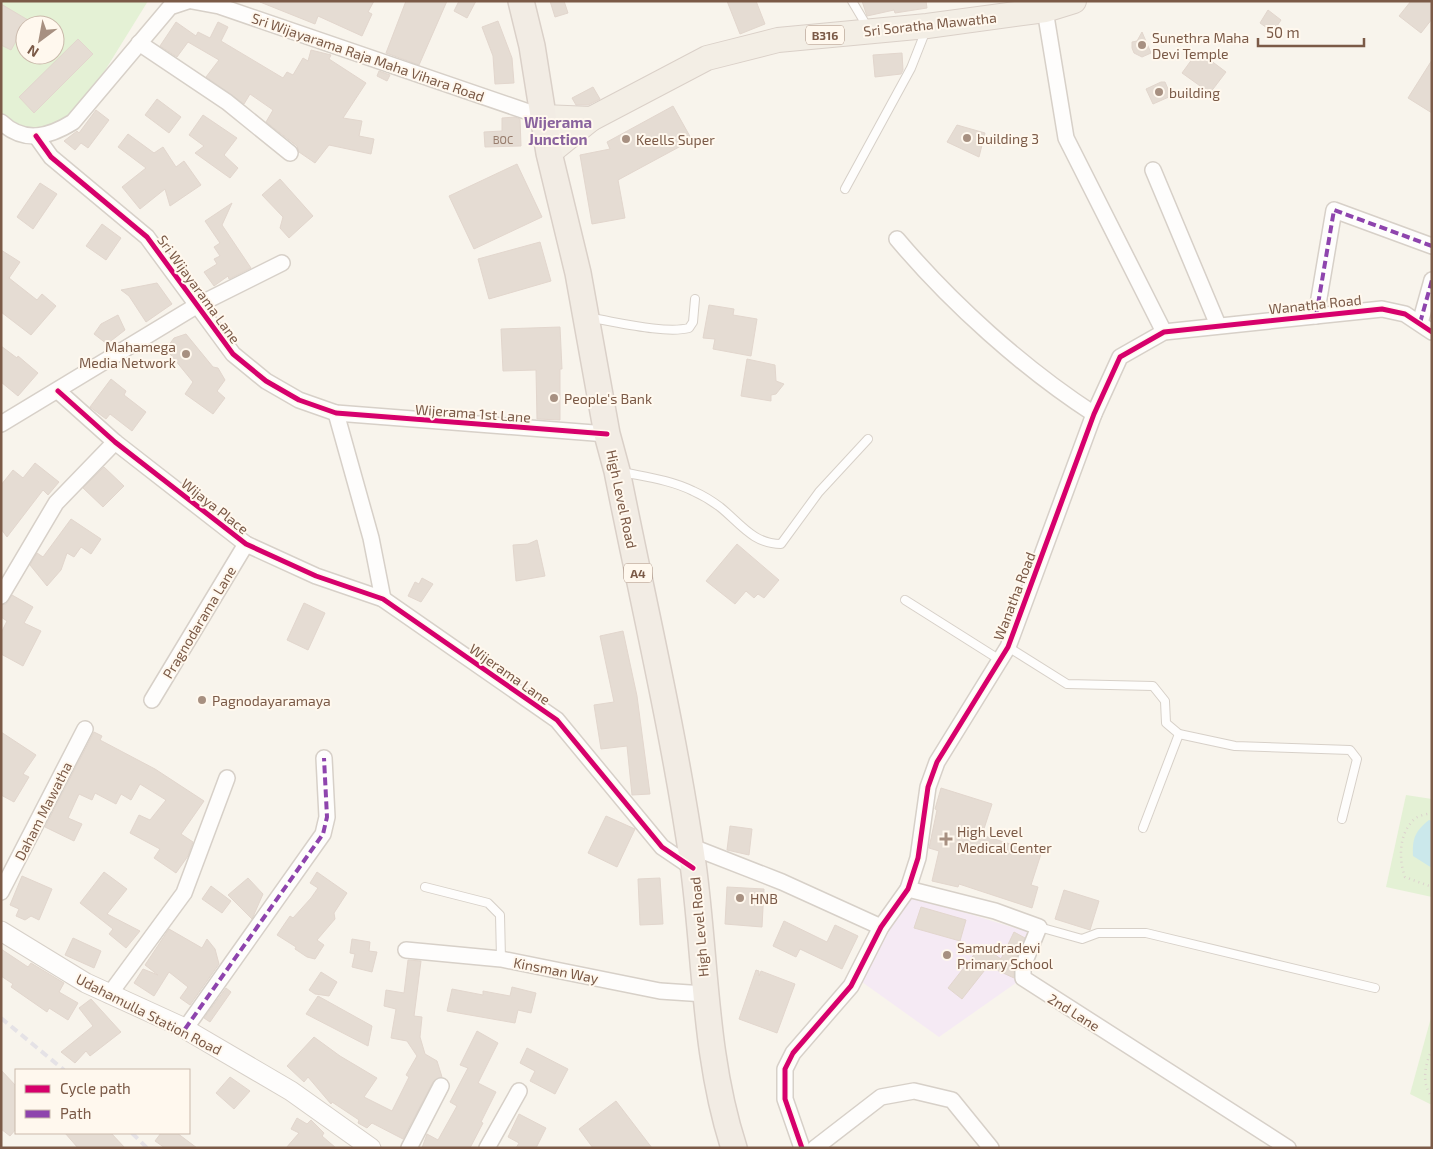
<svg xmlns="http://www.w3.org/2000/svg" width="1433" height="1149" font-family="'Exo 2',sans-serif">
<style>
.education{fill:#f5eaf4}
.green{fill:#e4f1d5;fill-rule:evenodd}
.water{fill:#cbe8eb}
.building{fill:#e5dcd3;stroke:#e2d6cd}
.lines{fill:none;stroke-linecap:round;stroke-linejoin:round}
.service-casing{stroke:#d7d0c8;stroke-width:10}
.minor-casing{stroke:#d7d0c8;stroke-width:18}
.tertiary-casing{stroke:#d7d0c8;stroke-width:21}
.primary-casing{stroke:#dad0c8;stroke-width:26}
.trunk-casing{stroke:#dad0c8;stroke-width:28}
.path{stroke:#dcd3cd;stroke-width:2.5;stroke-dasharray:1 4;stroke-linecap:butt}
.service{stroke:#fefdfc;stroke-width:8}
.minor{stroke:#fefdfc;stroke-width:15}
.tertiary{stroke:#fefdfc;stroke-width:19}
.primary{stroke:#f3eee5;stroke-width:24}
.trunk{stroke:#f2ece4;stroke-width:25}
.rail{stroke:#e5e2e6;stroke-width:4;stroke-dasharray:8 5;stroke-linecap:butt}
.quiet{stroke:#8e44ad;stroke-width:4;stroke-dasharray:8 4;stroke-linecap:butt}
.cycleway-casing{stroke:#fff8ee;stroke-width:8}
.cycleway{stroke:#d6006c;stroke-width:5}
.poi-dot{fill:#a79081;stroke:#fff8ee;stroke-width:2}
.labels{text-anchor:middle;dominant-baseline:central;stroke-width:4;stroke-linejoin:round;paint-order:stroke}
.number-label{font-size:11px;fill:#977c6c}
.shield{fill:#fff8ee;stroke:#a38979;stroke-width:1}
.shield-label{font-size:12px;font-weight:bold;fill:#7b5a47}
.street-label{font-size:14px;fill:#7b5a47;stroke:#fff8ee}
.poi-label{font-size:14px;fill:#7b5a47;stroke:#fff8ee;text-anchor:start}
.neighbourhood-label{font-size:15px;font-weight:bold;fill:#8a639e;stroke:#fff8ee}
</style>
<rect width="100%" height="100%" fill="#f8f4ec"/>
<polygon class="education" points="905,894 1037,935 1023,978 939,1037 855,977"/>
<g class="green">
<path d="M1,1H148L73,122L25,135L1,122ZM25,25H55V55H25Z"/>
<polygon points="1406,795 1432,799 1432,897 1386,887"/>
<polygon points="1432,1014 1432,1105 1410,1094"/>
</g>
<path class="water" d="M1429,820L1432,821V868L1413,856C1412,839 1415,831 1429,820Z"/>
<g class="building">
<polygon points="374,1 368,12 372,14 362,36 318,16 315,24 260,2"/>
<polygon points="406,1 447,1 419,65 386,53"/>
<polygon points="459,1 476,1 467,18 454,11"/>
<polygon points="550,1 564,1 568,13 555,17"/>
<polygon points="727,1 756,1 765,24 740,34"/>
<polygon points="862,1 926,1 927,8 895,13 894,10 867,16"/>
<polygon points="1411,1 1432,1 1432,19 1421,33 1399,16"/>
<polygon points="1,4 28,20 11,50 1,45"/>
<polygon points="1268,10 1281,20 1273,32 1260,23"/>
<polygon points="498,21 512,58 514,83 495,84 493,56 482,27"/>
<polygon points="176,22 196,36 198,32 210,38 218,22 228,27 221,41 283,78 287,72 293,75 303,58 308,61 311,50 331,55 329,59 366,83 343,118 362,121 359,136 374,139 371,154 329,145 315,163 299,152 297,146 266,122 273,110 250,94 244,104 206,77 219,60 188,42 177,57 160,46"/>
<polygon points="1142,32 1151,53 1142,57 1134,53 1132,48 1132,42 1137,41"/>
<polygon points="78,39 93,54 34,113 19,97"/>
<polygon points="1198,51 1226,72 1210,93 1182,73"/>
<polygon points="902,53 903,70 901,74 875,77 873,55"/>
<polygon points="1432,60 1432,113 1408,98"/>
<polygon points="379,71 390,75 387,81 377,76"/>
<polygon points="1161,82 1165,82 1171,96 1153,104 1146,89"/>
<polygon points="593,87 600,99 588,105 576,105 572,98"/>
<polygon points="157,99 181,117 169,133 145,115"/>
<polygon points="673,106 692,140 618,180 625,218 592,224 580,155 610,149 607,142"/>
<polygon points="96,110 109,120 88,148 81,143 75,150 64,141 77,131 79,133"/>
<polygon points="203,115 237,138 224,155 238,168 230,178 195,153 204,146 189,135"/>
<polygon points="515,117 520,119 521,146 485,147 484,132 502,131 502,118"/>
<polygon points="957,125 985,133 979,157 947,142"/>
<polygon points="128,134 154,153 163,147 176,167 184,161 201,185 170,206 165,189 140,209 122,187 146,168 118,147"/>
<polygon points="517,164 542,217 474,249 449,196"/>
<polygon points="280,179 313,216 289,238 280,228 283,217 262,195"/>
<polygon points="40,183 57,194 33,229 17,217"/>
<polygon points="232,203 222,225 251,268 229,279 228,276 214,286 204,272 217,264 214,259 220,256 214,247 220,243 205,221"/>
<polygon points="102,224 121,238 106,260 86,246"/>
<polygon points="540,242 551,281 489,299 478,259"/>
<polygon points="1,250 20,262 9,278 37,300 42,294 56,306 31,335 1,312"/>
<polygon points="157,283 172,304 146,322 129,296 121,290"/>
<polygon points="709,305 734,309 733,315 757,319 751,356 713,349 715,339 703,338"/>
<polygon points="118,315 125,330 107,344 94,334 101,324"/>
<polygon points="560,327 562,369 560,369 560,420 537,419 536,370 503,371 501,329"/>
<polygon points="186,334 213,367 218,368 225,380 217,391 225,398 213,414 185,394 193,382 166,349 174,338"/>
<polygon points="1,346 17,358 18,356 38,373 18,396 1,382"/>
<polygon points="747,359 775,365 776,381 784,384 776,394 771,395 771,401 741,396"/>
<polygon points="111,379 126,391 124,395 146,412 132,431 110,414 106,419 90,407"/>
<polygon points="35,463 59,482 48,495 43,490 7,537 1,529 1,485 13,470 23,478"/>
<polygon points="104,467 124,486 103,507 83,488"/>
<polygon points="71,519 101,539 91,554 81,547 74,557 67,553 61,570 47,586 30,565 37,553 43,557"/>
<polygon points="537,540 545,576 516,581 513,545 528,544"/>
<polygon points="737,544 779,580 764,598 758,594 754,598 746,591 735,604 706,581"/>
<polygon points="422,578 433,584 421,602 408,596 415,582 419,584"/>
<polygon points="12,595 33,607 24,623 41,631 23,666 1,654 1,633 7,621 1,617 1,605 6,604"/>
<polygon points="304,603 325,613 308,650 287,640"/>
<polygon points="623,631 637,696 650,794 632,795 627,746 601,749 594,705 614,702 600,636"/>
<polygon points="1,732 36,755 23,774 29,777 14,802 1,795"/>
<polygon points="94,732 102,736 100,740 155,769 204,801 181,834 193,842 188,856 176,873 154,858 160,849 130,833 139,815 150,820 166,800 140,784 131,800 121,794 116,804 95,793 92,800 79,794 68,818 82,824 74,841 45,827"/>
<polygon points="941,788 992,804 982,835 1041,854 1031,885 1038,887 1032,908 959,884 958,887 932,881 939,851 929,848 937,810 935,809"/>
<polygon points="606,816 635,829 617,867 588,853"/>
<polygon points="730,826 752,829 749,855 727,850"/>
<polygon points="104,872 127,889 107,914 140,931 126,948 109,934 113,929 80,903"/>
<polygon points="317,872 347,893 334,913 335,919 317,940 324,945 315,959 307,957 295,949 296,947 277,935 290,916 293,918 311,898 318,888 310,883"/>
<polygon points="22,876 52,889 39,920 31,916 25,920 16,916 19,909 10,905"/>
<polygon points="248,878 263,894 252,919 228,895"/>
<polygon points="660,878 663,924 640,925 638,879"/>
<polygon points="211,886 231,901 222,913 202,899"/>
<polygon points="727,887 764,889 762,927 725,924"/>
<polygon points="1064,890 1099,901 1090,930 1055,919"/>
<polygon points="921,907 966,920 960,941 914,928"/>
<polygon points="784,921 827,942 835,925 858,936 842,969 800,949 796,957 773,946"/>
<polygon points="169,929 202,948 207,939 215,949 219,964 190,1005 180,998 188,987 169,972 154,996 134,983 143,969 158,975 145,965"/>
<polygon points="1014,932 1025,938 1014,963 1014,978 988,966 962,999 948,988 980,947 984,947 1001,959"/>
<polygon points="73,938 101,951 94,968 65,955"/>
<polygon points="352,939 370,942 369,951 377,952 372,972 352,967 355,954 350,953"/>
<polygon points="1,949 28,967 31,963 64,983 59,992 78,1003 68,1020 49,1008 47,1012 11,987 13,984 1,976"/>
<polygon points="408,960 421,961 414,1016 422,1017 420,1037 425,1054 437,1061 442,1077 433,1082 403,1139 372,1123 367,1128 358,1123 359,1120 332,1102 331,1104 308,1077 304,1082 287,1066 314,1037 340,1056 377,1078 364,1097 392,1111 409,1077 406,1075 417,1056 407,1041 391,1038 396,1009 384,1006 386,990 404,993"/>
<polygon points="756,970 759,971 759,976 761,971 795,984 777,1033 739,1019"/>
<polygon points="321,972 337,982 329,996 315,994 309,990"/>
<polygon points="512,987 536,993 531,1013 518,1010 515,1023 447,1011 452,989 483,995 483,991 510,996"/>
<polygon points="226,988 231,992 210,1022 204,1018"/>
<polygon points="318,996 372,1026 368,1046 306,1014"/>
<polygon points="91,999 121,1032 90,1056 86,1051 75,1063 61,1052 93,1026 79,1008"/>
<polygon points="477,1031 498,1043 478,1083 496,1092 481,1122 483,1123 470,1148 422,1148 427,1134 438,1140 457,1106 450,1102 468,1068 460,1065"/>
<polygon points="527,1048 568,1069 555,1094 530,1081 535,1071 520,1063"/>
<polygon points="1,1070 16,1086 16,1129 10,1136 1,1129"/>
<polygon points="230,1077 250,1091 234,1109 216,1093"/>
<polygon points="616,1101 652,1148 593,1148 579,1129"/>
<polygon points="519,1114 546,1128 536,1148 516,1148 519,1143 508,1137"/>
<polygon points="297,1118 307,1124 311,1120 324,1133 322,1136 336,1148 286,1148 299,1133 291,1129"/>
<polygon points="65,1133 111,1133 125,1148 78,1148"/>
<polygon points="161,1133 177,1133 197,1148 165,1148 155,1141"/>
</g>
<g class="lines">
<g class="service-casing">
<g id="service">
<polyline points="852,1 868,28"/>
<polyline points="845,189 911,68 926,30"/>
<path d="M591,318C617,322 665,334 689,328L693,322L695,299"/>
<path d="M622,472C646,477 671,480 693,491C702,495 712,501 720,507C740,523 753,544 781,544L819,492L868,439"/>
<polyline points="905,600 1000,660"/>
<polyline points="1008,647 1067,684 1153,686 1165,701 1166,723 1179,734 1235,746 1350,750 1357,759 1342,819"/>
<polyline points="1143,828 1179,734"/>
<polyline points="425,887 488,903 500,915 501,959"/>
<polyline points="1039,927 1082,939 1098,933 1146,933 1375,988"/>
</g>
</g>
<g class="minor-casing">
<g id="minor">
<polyline points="192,1 219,6 543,117"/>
<polyline points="1045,10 1066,138 1164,332"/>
<polyline points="139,43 227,102 290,153"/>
<path d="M1,122C24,144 49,137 73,122L170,7L188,1"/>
<polyline points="36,136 51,157 147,237 233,354 266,381 299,400 336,413 607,434"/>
<polyline points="1153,170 1218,325"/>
<path d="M897,239C951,303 1023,368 1094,414"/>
<polyline points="1316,316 1334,210 1432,246"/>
<polyline points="1420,323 1432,280"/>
<polyline points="58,391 115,442 246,544 316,576 383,599 557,720 662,847 693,868"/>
<polyline points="336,413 371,538 383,599"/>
<polyline points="1,424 196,306 282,263"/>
<polyline points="1,596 56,503 115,442"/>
<polyline points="152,700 246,544"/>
<polyline points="690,846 782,882 881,927"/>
<polyline points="908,889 995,911 1039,927 1023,966 1023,978 1288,1148"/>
<polyline points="1,892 85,729"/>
<polyline points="406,950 501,959 660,991 705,994"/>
<polyline points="109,995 184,893 227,778"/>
<polyline points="185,1029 323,834 327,817 324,758"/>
<polyline points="409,1148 441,1086"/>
<polyline points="487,1148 519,1091"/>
<polyline points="802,1148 785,1099 785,1069 793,1053 851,986 881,927 908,889 918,858 928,787 937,762 1008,647 1094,414 1120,357 1164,332 1382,309 1405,314 1432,332"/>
<polyline points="815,1148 881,1097 914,1091 952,1100 991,1148"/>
</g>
</g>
<g class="tertiary-casing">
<polyline id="tertiary" points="1,931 86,983 180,1026 291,1091 371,1148"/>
</g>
<g class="primary-casing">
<g id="primary">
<polyline points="543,117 591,119"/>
<polyline points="549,153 591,119 707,58 778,40 927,26 1045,10 1074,1"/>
</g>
</g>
<g class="trunk-casing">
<path id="trunk" d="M521,1L532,46L549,153L578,273L607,434L617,471C643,602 674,732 693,864C706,959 704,1056 734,1148"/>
</g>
<g class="path">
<path d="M1432,813C1427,814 1420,815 1416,818C1399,831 1398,858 1405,877L1432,887"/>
<path d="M1432,1050C1425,1063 1421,1084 1432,1097"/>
</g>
<use href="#service" class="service"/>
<use href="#minor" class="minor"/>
<use href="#tertiary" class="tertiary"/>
<use href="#primary" class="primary"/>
<use href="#trunk" class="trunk"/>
<g class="rail">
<polyline points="1,1018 64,1070"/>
<polyline points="132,1133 147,1148"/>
</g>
<g class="quiet">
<polyline points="1316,316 1334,210 1432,246"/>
<polyline points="1420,323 1432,280"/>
<polyline points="185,1029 323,834 327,817 324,758"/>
</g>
<g class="cycleway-casing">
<g id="cycleway">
<polyline points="36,136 51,157 147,237 233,354 266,381 299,400 336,413 607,434"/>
<polyline points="58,391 115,442 246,544 316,576 383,599 557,720 662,847 693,868"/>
<polyline points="802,1148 785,1099 785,1069 793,1053 851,986 881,927 908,889 918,858 928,787 937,762 1008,647 1094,414 1120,357 1164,332 1382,309 1405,314 1432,332"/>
</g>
</g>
<use href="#cycleway" class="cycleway"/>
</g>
<g class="poi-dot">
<circle cx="1142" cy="45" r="5"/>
<circle cx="1159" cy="92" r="5"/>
<circle cx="967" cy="138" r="5"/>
<circle cx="626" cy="139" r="5"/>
<circle cx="186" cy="354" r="5"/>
<circle cx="554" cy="398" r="5"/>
<circle cx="202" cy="700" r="5"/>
<path d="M943.5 831.5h5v5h5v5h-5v5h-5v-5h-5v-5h5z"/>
<circle cx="740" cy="898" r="5"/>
<circle cx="947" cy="955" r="5"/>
</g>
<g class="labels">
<g class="number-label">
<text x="503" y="139">BOC</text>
</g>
<g class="shield">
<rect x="806" y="25.5" width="38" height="19" rx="4"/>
<rect x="624" y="563.5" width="28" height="19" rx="4"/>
</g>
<g class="shield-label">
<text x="825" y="35">B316</text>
<text x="638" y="573">A4</text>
</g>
<g class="street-label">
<text transform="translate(930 24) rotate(-6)">Sri Soratha Mawatha</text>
<text transform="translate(368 57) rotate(19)">Sri Wijayarama Raja Maha Vihara Road</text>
<text transform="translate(199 289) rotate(54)">Sri Wijayarama Lane</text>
<text transform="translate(1315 304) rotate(-6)">Wanatha Road</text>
<text transform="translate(473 413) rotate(4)">Wijerama 1st Lane</text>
<text transform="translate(622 499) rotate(78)">High Level Road</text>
<text transform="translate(215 506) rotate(38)">Wijaya Place</text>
<text transform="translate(1014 596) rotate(-69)">Wanatha Road</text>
<text transform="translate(199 622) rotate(-59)">Pragnodarama Lane</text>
<text transform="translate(510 674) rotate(35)">Wijerama Lane</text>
<text transform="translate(43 811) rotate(-63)">Daham Mawatha</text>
<text transform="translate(699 927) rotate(-95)">High Level Road</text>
<text transform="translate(556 970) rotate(11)">Kinsman Way</text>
<text transform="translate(1074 1012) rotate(32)">2nd Lane</text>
<text transform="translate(149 1014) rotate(27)">Udahamulla Station Road</text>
</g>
<g class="poi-label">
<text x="1152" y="37">Sunethra Maha<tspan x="1152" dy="16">Devi Temple</tspan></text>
<text x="1169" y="92">building</text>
<text x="977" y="138">building 3</text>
<text x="636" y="139">Keells Super</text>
<text x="176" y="346" text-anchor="end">Mahamega<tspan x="176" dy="16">Media Network</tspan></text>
<text x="564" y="398">People's Bank</text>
<text x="212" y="700">Pagnodayaramaya</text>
<text x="957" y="831">High Level<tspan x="957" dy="16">Medical Center</tspan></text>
<text x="750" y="898">HNB</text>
<text x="957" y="947">Samudradevi<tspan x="957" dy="16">Primary School</tspan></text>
</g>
<g class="neighbourhood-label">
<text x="558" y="122">Wijerama<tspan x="558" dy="17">Junction</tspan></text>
</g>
</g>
<rect width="1433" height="1149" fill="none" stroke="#7b5a47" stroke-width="5"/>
<rect x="15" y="1069" width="175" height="65" fill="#fff8ee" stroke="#cab9ab"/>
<rect x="25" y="1085" width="25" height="8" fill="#d6006c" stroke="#cab9ab"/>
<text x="60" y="1094" font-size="15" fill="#7b5a47">Cycle path</text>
<rect x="25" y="1110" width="25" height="8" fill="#8e44ad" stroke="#cab9ab"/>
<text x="60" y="1119" font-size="15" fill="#7b5a47">Path</text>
<g transform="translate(40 40) rotate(212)"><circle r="24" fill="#fff8ee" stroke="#cab9ab"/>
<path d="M0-4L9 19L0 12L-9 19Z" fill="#a79081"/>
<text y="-8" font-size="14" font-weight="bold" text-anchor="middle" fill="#7b5a47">N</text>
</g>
<path d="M1258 38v8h106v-8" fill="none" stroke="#7b5a47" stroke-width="2.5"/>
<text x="1266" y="38" font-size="15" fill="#7b5a47" stroke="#fff8ee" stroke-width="4" paint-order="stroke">50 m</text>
</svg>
